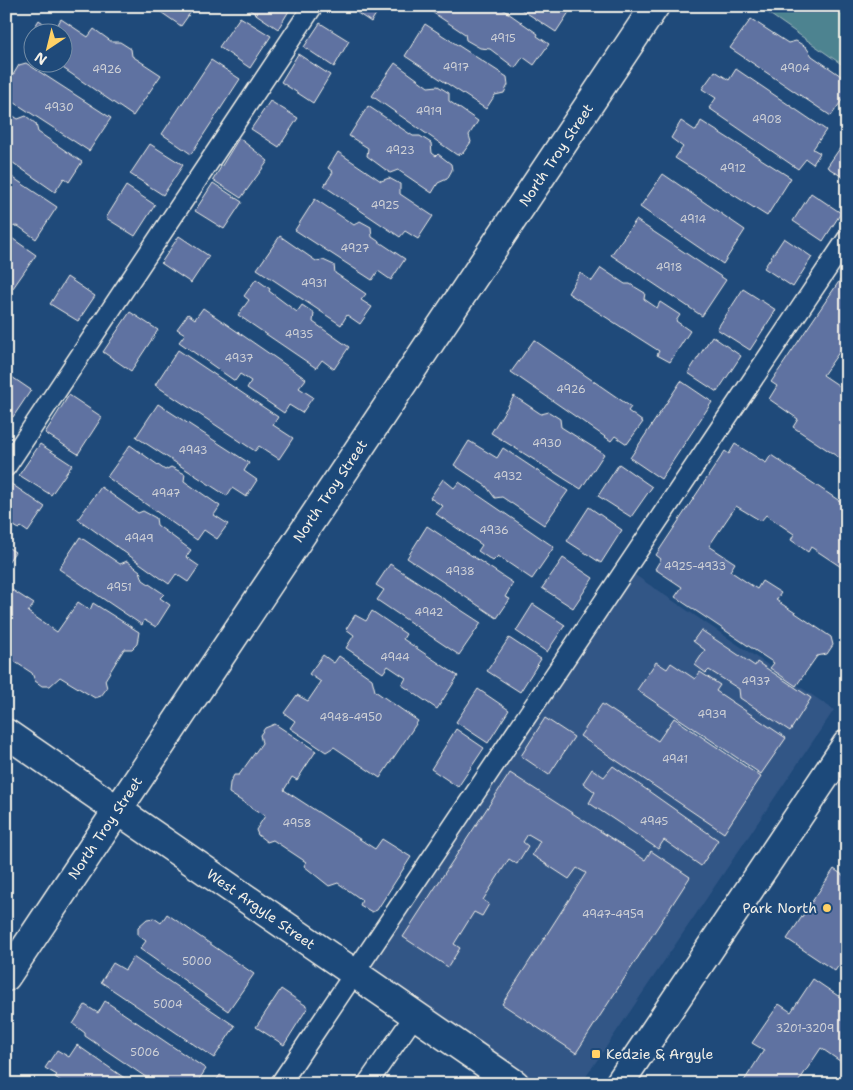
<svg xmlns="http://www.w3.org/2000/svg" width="853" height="1090" font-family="'Shantell Sans',sans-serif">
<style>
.built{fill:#325686}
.green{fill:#4e8390;stroke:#a1babc}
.building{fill:#5f72a1;stroke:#f4f1e8}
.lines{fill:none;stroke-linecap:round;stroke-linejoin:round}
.service-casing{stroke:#f4f1e8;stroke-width:22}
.minor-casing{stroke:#f4f1e8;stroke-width:31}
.secondary-casing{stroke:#f4f1e8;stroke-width:31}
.service{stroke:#1f4a7a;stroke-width:19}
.minor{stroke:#1f4a7a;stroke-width:28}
.secondary{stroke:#1f4a7a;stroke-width:28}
.poi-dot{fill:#ffd166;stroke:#1f4a7a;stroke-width:2}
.labels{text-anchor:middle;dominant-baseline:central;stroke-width:4;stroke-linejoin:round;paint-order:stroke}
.number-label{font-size:11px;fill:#cfd1d6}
.street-label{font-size:14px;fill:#f4f1e8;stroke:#1f4a7a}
.poi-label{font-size:14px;fill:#f4f1e8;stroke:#1f4a7a;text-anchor:end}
</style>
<rect width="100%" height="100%" fill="#1f4a7a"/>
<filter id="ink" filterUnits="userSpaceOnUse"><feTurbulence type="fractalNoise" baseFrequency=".02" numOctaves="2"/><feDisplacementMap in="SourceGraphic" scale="10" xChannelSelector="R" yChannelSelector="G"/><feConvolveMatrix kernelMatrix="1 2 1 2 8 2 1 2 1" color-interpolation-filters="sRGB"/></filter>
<g filter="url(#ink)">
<polygon class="built" points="629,571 834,710 581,1084 534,1084 361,966"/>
<polygon class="green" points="758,6 847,6 847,68"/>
<g class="building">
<polygon points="152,6 195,6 181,26"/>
<polygon points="244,6 292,6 278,29"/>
<polygon points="347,6 381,6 371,22"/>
<polygon points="427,6 498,6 538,34 537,36 549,44 534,65 523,57 515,68 490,49 480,48 466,40 465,34 426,8"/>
<polygon points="516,6 573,6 556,32"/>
<polygon points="240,17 271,36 250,68 219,47"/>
<polygon points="61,19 88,37 94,29 112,42 120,42 131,49 132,56 161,75 133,116 54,62 62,62 62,32 32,32 32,48 24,43 39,20 54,31"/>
<polygon points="751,19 788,43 796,41 806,47 812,56 847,80 847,93 831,116 730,48"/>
<polygon points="320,23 349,41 334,67 304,47"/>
<polygon points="425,24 507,77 508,85 504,93 495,95 486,109 405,56"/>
<polygon points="298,54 330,75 313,103 281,82"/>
<polygon points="211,60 240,79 191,154 162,134"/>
<polygon points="26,63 111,118 89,151 6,97 6,77 9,73 13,75 19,65"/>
<polygon points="395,63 428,87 438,86 449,93 449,101 478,121 469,135 471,142 463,153 457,155 372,96"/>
<polygon points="736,69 826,130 813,149 820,153 813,164 806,159 798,169 709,108 716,98 702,89 715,71 729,80"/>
<polygon points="270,101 298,118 279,147 251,129"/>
<polygon points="368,106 413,136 420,136 431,143 432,153 436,156 438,154 451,164 452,170 447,179 438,183 432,193 398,170 390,173 367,156 368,148 349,136"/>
<polygon points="6,111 18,119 26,116 36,124 38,132 82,162 69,182 64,178 55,192 6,158"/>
<polygon points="681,121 696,131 701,121 791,178 767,216 675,158 683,147 671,138"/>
<polygon points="239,138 268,161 241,198 213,180"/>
<polygon points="847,138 847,180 827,167"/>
<polygon points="150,144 183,165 163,195 130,174"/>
<polygon points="338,152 381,181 389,178 400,184 400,194 433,216 418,239 405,231 400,237 324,186 333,172 328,168"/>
<polygon points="6,173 57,207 36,239 18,226 6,227"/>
<polygon points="663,174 745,230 723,264 640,207"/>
<polygon points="213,183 242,202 224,229 195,211"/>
<polygon points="126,186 155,205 135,236 106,218"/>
<polygon points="811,193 841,213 823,241 793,221"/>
<polygon points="315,199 354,225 360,221 371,227 372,237 405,259 391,280 378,271 372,280 295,230"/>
<polygon points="636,220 726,280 702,316 611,255"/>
<polygon points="6,234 36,255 13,288 6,284"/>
<polygon points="179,236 209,256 191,283 161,263"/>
<polygon points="280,236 316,261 323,260 334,265 335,273 366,294 361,300 372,307 360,324 347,315 341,325 257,269"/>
<polygon points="784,238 812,257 793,287 764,268"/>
<polygon points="601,268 625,284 630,284 645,293 644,299 657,308 660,302 680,315 676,321 690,331 670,362 657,355 659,351 568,293 580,273 592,281"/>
<polygon points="67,277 95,296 78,321 50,304"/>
<polygon points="256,279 270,289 269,291 297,312 302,305 314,313 313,322 349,347 334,369 322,360 316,368 238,315 249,300 244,296"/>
<polygon points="840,280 845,284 847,281 847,341 823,375 847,391 847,394 843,399 847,402 847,463 793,427 798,419 769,399 777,386 771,382"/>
<polygon points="743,289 776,310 750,350 717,329"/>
<polygon points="203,308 306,379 299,388 313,397 302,413 289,405 284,413 247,388 251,381 240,374 235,381 179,342 185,334 177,329 188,314 195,319"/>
<polygon points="130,312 158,330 131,371 103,352"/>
<polygon points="712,336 741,356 717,392 688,373"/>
<polygon points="534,340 631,407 628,411 643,422 627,444 615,436 611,441 511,372"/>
<polygon points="178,350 278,417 273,425 293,438 279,459 259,446 255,451 155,385"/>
<polygon points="6,373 31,390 13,417 6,413"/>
<polygon points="681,381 712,402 661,479 630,458"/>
<polygon points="69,395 102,417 78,454 45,433"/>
<polygon points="514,396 541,414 549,412 560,419 561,427 604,454 581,489 491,433"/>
<polygon points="158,404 249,463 244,471 257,480 246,497 232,488 227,496 136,437"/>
<polygon points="469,441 497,458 503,448 568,491 544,525 502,497 495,498 486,486 454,465"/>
<polygon points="40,444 72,465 51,495 19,475"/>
<polygon points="735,444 766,463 771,455 847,506 847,571 811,547 808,552 791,540 794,534 766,515 761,521 736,506 709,546 735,563 730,571 757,589 762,581 781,593 776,600 831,637 833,645 827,654 817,656 796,686 770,668 774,663 675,597 682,587 655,569 661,559 656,555 725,451 729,454"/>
<polygon points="130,445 165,470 171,467 185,474 184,481 220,506 214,515 228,524 217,539 204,530 197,540 107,477"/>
<polygon points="619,464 652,487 631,517 598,496"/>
<polygon points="443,479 454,488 459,482 554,547 532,579 498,556 493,561 478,551 482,545 436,514 443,506 430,498"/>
<polygon points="10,483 45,507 28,532 21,527 19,529 6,521 6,489"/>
<polygon points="101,487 138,513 143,511 156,518 157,525 191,550 186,557 199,566 188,582 176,574 169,584 78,519"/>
<polygon points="589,507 622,530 601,563 567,541"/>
<polygon points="427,526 513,583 505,597 510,599 497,618 407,558"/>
<polygon points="80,537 120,564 127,561 140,571 143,580 164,594 160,598 170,605 156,627 144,620 142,625 59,569"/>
<polygon points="6,546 15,552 6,565"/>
<polygon points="563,558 593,578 573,608 542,588"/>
<polygon points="390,564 481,623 459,655 377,600 384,590 376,585"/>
<polygon points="6,586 34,604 28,612 57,632 78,602 90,610 93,603 139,632 137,644 132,649 124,649 105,680 107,688 101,696 95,698 60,677 50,686 42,686 35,681 32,673 6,656"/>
<polygon points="533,604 565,625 547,652 516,631"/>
<polygon points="372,611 406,634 403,639 458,676 437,709 402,685 406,678 388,666 383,673 346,648 354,635 346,629 355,615 366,621"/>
<polygon points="701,630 755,666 757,662 811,698 790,731 740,698 739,689 709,670 706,673 695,665 705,650 693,641"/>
<polygon points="509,638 541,659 520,692 487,671"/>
<polygon points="323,655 334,663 339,656 372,679 375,691 418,721 380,778 334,747 326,752 290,728 295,721 284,713 297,695 308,701 321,682 309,674"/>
<polygon points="656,662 667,669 671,663 695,679 700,672 720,685 716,691 786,738 761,774 637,690"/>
<polygon points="478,689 509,710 488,743 456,722"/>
<polygon points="602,704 658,741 674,718 761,777 724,833 580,736"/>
<polygon points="545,718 574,737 549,775 521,756"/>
<polygon points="275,724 316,751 297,780 292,777 284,790 375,849 382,839 411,857 377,910 372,912 360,905 362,900 338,883 329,886 304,866 306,862 273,840 267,842 258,835 256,830 265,816 229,793 230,783 234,775 239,775 262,743 260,735 265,728"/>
<polygon points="456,729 484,748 458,787 431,769"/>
<polygon points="613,766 718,840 701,866 664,840 658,849 589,803 595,792 583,783 592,769 604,777"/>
<polygon points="510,773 645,860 651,851 690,877 576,1053 502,1004 586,873 577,868 569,879 532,855 540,841 528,834 523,842 528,846 517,864 509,859 483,900 489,904 482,916 474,912 454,944 460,948 448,967 403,937"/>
<polygon points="834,869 847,878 847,971 839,965 835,971 787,939"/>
<polygon points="167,914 254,974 228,1011 140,949 146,941 138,935 138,927 147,919 154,918 161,923"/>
<polygon points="133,957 235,1026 214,1058 101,982 113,963 125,970"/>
<polygon points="813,979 847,1002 847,1066 821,1048 797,1084 742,1084 764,1050 752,1043 779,1004 791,1012"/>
<polygon points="281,989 308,1007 284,1045 256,1027"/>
<polygon points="105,1001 206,1069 196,1084 156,1084 85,1036 85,1033 73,1024 85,1005 98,1013"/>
<polygon points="77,1045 133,1084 65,1084 55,1077 57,1075 45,1068 57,1050 69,1057"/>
<polygon points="220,1075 234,1084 214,1084"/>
</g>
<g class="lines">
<g class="service-casing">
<g id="service">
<polyline points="6,467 313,6"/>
<polyline points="280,1084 847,239"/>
<polyline points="367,1084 415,1015"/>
</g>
</g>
<g class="minor-casing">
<g id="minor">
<polyline points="6,733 515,1084"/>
<polyline points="6,977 655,6"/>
</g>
</g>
<g class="secondary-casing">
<polyline id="secondary" points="619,1084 847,744"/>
</g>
<use href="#service" class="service"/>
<use href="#minor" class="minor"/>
<use href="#secondary" class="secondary"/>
</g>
</g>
<g class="poi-dot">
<circle cx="827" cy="908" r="5"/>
<rect x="591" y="1049" width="10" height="10" rx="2.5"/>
</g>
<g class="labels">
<g class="number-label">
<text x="503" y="38">4915</text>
<text x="456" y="67">4917</text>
<text x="795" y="68">4904</text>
<text x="107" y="69">4926</text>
<text x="59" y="107">4930</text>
<text x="429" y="111">4919</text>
<text x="767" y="119">4908</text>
<text x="400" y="150">4923</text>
<text x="733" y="168">4912</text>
<text x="385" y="205">4925</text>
<text x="693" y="219">4914</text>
<text x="355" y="248">4927</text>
<text x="669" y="267">4918</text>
<text x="314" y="283">4931</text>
<text x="299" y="334">4935</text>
<text x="239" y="358">4937</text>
<text x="571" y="389">4926</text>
<text x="547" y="443">4930</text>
<text x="193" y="450">4943</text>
<text x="508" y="476">4932</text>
<text x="166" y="493">4947</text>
<text x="494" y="530">4936</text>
<text x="139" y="538">4949</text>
<text x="695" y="566">4925-4933</text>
<text x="460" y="571">4938</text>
<text x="119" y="587">4951</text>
<text x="429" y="612">4942</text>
<text x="395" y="657">4944</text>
<text x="756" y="681">4937</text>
<text x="712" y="714">4939</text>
<text x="351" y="717">4948-4950</text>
<text x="675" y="759">4941</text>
<text x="654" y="821">4945</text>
<text x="297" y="823">4958</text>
<text x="613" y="914">4947-4959</text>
<text x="197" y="961">5000</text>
<text x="168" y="1004">5004</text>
<text x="805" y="1028">3201-3209</text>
<text x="145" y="1052">5006</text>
</g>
<g class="street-label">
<text transform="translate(556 155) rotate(-56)">North Troy Street</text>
<text transform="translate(330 491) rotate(-56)">North Troy Street</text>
<text transform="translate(105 828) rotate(-56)">North Troy Street</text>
<text transform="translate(261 909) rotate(35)">West Argyle Street</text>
</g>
<g class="poi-label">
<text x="817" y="908">Park North</text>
<text x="606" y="1054" text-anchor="start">Kedzie &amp; Argyle</text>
</g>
</g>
<rect width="853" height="1090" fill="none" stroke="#1f4a7a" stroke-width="25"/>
<rect x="12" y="12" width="828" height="1065" fill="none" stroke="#f4f1e8" stroke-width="2" filter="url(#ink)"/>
<g transform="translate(48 48) rotate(215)"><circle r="24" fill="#1f4a7a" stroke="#748da6"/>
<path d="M0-4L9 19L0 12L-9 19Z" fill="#ffd166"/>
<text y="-8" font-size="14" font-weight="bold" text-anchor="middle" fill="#f4f1e8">N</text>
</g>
</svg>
